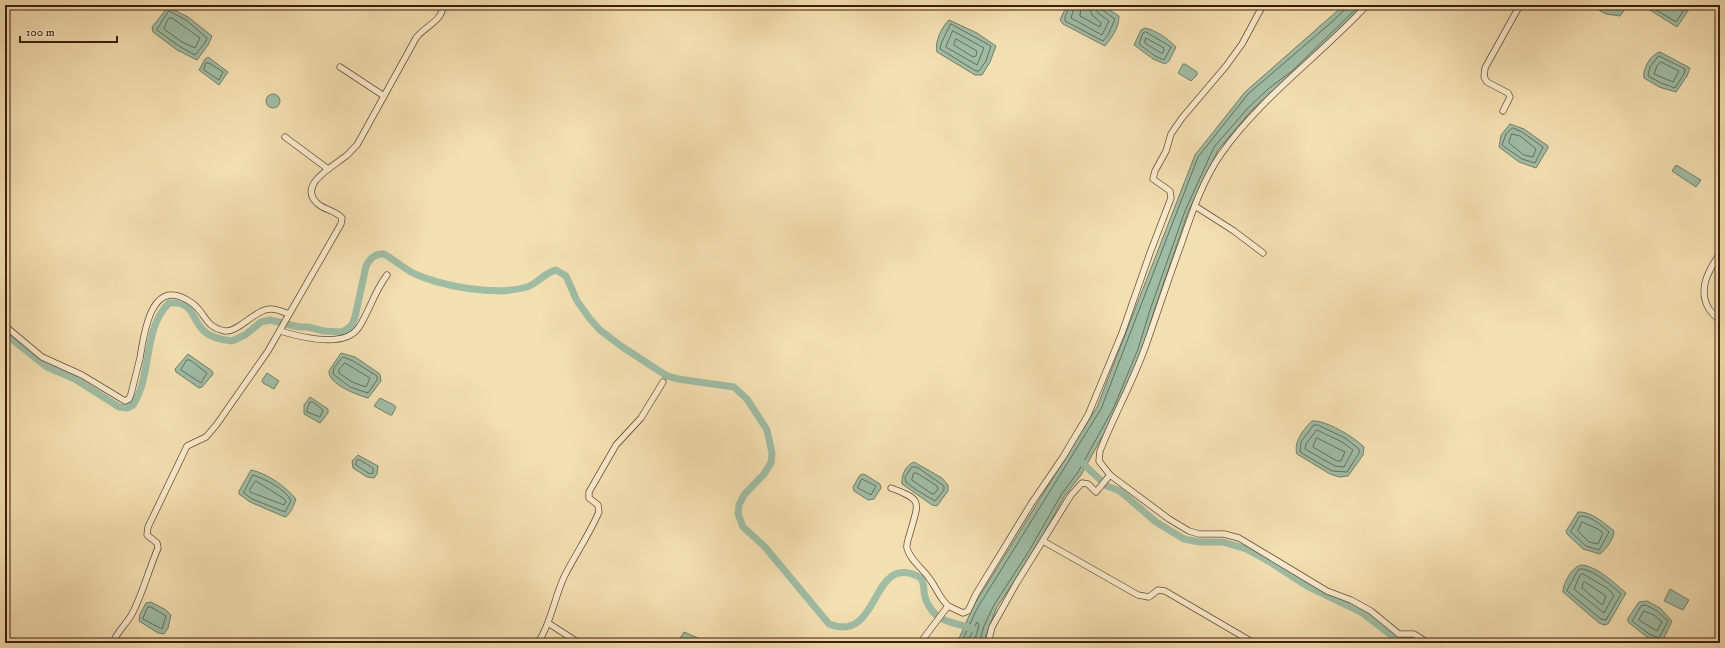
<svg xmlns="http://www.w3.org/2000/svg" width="1725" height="648" font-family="'IM FELL DW Pica',serif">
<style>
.water{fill:#9dbda5;stroke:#767d68}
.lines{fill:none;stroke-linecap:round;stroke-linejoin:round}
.shore{stroke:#6c6d58;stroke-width:1}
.canal{stroke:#9dbda5;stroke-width:7}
.street-casing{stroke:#694e35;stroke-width:7}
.street{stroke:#f8eacc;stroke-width:5.5}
</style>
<rect width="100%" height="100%" fill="#f4dfb0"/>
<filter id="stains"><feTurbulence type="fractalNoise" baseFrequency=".005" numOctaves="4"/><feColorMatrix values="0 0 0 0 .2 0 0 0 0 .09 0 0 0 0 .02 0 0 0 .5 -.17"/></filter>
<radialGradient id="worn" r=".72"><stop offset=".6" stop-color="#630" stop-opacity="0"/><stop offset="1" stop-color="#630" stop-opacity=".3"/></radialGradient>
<g class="water">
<path d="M1067,5H1102L1119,16C1119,28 1112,37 1105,46L1063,24L1060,20Z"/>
<polygon points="1344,5 1366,5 1288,80 1271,92 1251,111 1218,150 1188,212 1154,311 1142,351 1118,408 1081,475 1064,497 1033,553 997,607 983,643 957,643 974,605 1097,407 1195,155 1245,92"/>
<polygon points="1589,5 1628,5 1620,16 1606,14"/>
<polygon points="1642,5 1692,5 1677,27"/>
<polygon points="168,7 188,17 212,36 208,45 197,60 177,50 153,32 152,27"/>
<path d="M949,20L977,33L996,46L990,62L982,75H975L937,52C934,43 942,26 949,20Z"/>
<path d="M1145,28C1156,30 1168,39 1176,47L1169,61L1165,64L1153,59L1134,45L1141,30Z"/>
<path d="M1660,52L1690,68L1687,76L1676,92L1659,87L1644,78C1642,69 1651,54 1660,52Z"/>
<polygon points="208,57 228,72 219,85 199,70 205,59"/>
<polygon points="1183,64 1185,64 1197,72 1197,75 1191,81 1178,73"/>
<circle cx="273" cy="101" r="7"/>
<polygon points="1510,124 1524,129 1548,146 1548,148 1536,168 1519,162 1499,147 1501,135"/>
<polygon points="1676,165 1701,180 1696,187 1672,171"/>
<path d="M341,353L355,357L380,374L381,381L368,398C357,395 328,384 329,371Z"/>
<polygon points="188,354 212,371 213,374 202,387 199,388 176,372 175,369"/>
<polygon points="267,373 279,381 274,389 263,383 262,380"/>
<polygon points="310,397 328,409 328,413 320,423 304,414 304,405"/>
<polygon points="380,398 394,405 396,407 392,415 390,415 374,406"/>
<path d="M1312,421C1326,420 1354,437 1364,447L1363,455L1348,476L1339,477L1330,474L1297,454C1293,442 1304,429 1312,421Z"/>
<polygon points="358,455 378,466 377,474 374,478 367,477 353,468 352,461"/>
<path d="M914,462L942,478L948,485V491L937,506L932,505L902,484C901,475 906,465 914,462Z"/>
<path d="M251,470C267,473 286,487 296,499C294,505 291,514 285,517L250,502L239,494V491Z"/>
<polygon points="864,474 880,484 881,488 874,499 868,500 854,491 853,487 860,475"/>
<path d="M1578,512C1591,511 1604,523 1614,531C1614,539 1606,549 1600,554L1583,549L1567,534L1566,531Z"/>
<path d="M1581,565C1597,566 1614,583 1626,593L1608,624L1604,625L1599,623L1563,592C1563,583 1572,567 1581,565Z"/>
<polygon points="1670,589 1689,600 1683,610 1664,601"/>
<polygon points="1647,601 1660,608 1672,621 1662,642 1658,643 1647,637 1628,622 1628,618 1639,602"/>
<polygon points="151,602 166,610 171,615 168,628 164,634 158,633 139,621 140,614 146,603"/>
<polygon points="684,632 698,638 702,643 677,643"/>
</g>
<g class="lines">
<g class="shore">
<polyline points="1070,5 1065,17 1065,21 1103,41 1108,35 1115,19 1101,9 1100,5"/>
<polyline points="1075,5 1071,18 1102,35 1109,21 1098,13 1095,5"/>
<polyline points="1081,5 1080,16 1100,27 1101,23 1092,15 1089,5"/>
<polyline points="1648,5 1676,22 1687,5"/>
<polygon points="169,11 186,20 207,38 205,43 195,55 179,46 157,30"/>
<polygon points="169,18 172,18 200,38 195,48 182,42 164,29"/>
<polygon points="951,24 991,46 986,61 979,71 976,71 940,49 941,44"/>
<polygon points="953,31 984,48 977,65 946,47"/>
<polygon points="1146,32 1171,47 1164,60 1155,56 1139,44 1143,33"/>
<polygon points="1146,38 1164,48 1163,53 1161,53 1145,43"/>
<polygon points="956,39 977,51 976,56 973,57 954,45"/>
<polygon points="1659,56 1685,69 1684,74 1675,88 1661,83 1648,76 1650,67"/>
<polygon points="1661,62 1679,71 1673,82 1654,74 1657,66"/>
<polygon points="206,63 209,63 223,72 219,80 204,70"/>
<polygon points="1513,128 1522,132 1543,147 1535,163 1522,159 1502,145 1506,134"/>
<polygon points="1512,134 1520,136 1536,149 1533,157 1524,155 1509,143"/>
<polygon points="343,357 353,361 377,376 377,380 368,393 350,387 333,374 334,368"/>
<polygon points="187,360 190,360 207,373 201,383 181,370"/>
<polygon points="345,363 370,378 366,387 352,382 339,373 339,370"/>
<polygon points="310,402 313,402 323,410 320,417 307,412"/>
<polygon points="1314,425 1318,425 1345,438 1359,449 1359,453 1347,472 1332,471 1300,452 1301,442"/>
<polygon points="1317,430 1342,442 1353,450 1344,467 1335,466 1305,449 1306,444"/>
<polygon points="1317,438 1345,452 1341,461 1337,461 1313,447"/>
<polygon points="357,460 360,460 373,468 373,473 370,474 356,465"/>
<polygon points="912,467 917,467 944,486 944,490 935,501 915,489 906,482 905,478"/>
<polygon points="914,473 917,473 937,486 938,489 934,494 932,494 912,480"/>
<path d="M253,475C266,480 285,488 291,501L285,512L252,499L244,493Z"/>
<polygon points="862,479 876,486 871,495 858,488"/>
<polygon points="256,481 283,498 286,501 284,505 250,492 250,489"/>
<path d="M1580,516C1590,515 1602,526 1609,532L1599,550L1586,546L1571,532Z"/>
<polygon points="1582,522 1598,529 1603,533 1598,544 1589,542 1578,531"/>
<path d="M1579,569C1590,567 1613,586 1621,594L1606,620L1601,619L1567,591Z"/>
<polygon points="1583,574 1607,588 1614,595 1604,613 1574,589 1580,575"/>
<polygon points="1585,582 1606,596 1603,604 1601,604 1582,588 1583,583"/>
<polygon points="1646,605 1657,611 1668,621 1659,638 1649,634 1632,621 1641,606"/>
<polygon points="148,607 151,607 166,616 162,629 143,619"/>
<polygon points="1644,611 1654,615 1662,622 1657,631 1639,620"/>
<polyline points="961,643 978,607 1101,409 1198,157 1248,94 1333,21 1345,9 1346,5"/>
<polyline points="967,643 977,622 979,625 974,643"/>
<polyline points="979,643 984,626 994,605 1029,551 1061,495 1078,472 1114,407 1138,349 1150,310 1185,211 1214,147 1248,108 1268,89 1292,71 1360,5"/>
</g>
<g class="canal">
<path d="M5,334L47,367L75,379L119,407L127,408L133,405C153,374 142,330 169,303C195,301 191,320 205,332C212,338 223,340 232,341L245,335L261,322L270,320L299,327H308L324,331L342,332L347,329L352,325L355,317L366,266C370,258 375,253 384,254C395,260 404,269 415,274C444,287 497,296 527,287C538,283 544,273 556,270L566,276L577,301L590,319L600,330L621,346L667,376L678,379L734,387L747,399L767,430L772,453L771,463L764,474L744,495L739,505L738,514L743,527L765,547L829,624C882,645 869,549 921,578C925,585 923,593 926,600C936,624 952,621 973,629"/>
<polyline points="1079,460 1107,486 1120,491 1156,522 1184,539 1199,542 1223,542 1246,549 1270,562 1307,586 1361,612 1395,638 1420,643"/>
</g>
<g class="street-casing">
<g id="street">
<polyline points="340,67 384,96"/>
<polyline points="1503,111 1510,97 1508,93 1487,82 1484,77 1485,68 1520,5"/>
<polyline points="285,137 328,169"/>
<polyline points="1195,206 1234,231 1263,253"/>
<path d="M1720,253C1709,270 1697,289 1709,309C1712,313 1715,317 1720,320"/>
<path d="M5,326L42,357L82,375L125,401L129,399L131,394C134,382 137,370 140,358C144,334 151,273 192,303C206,313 204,327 225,331C238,333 255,309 271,309C277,309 283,312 289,314"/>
<path d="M280,331C300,337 345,349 359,327C370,310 374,292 387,275"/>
<polyline points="1110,475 1169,519 1189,531 1199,534 1224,534 1239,538 1327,591 1351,600 1371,611 1399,634 1414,634 1428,643"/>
<path d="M891,488C923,500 919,501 910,533C909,538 906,543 907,548C910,560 922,568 929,578C936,587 939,597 948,606"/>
<polyline points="1043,541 1138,595 1149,597 1158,590 1165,591 1254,643"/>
<polyline points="548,623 579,643"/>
<path d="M113,643C117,631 127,624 133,612C143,592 149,569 158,548L157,543L147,535L148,527L187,446L206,437L217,424L268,351L341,224L342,218C336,211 325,210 318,204C296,185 334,166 346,156C350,153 353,148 357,145L416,38C425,26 443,21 443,5"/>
<path d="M538,643C551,623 554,599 564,577C575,555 589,535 599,512L598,505L589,498V492L616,445L641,418L663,382"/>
<polyline points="920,643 948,606 963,613 968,611 976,594 1031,504 1063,457 1088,415 1122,333 1150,253 1171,198 1170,191 1153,179 1155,171 1166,151 1171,134 1182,118 1226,66 1242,44 1263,5"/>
<path d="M988,643L992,627L1016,584L1071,495L1082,483L1088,484L1096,492L1110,475L1099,461L1100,451C1114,415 1133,382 1146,345C1158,311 1169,277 1182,242C1192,212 1203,180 1221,154C1262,96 1320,56 1367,5"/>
</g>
</g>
<use href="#street" class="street"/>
</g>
<rect width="1725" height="648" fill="none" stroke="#f4dfb0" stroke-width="20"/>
<rect x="6" y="6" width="1713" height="636" fill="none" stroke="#3b1d0c" stroke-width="2"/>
<rect x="10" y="10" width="1705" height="628" fill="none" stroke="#3b1d0c"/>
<path d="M20 36v6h97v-6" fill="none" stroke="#3b1d0c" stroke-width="2"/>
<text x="26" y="36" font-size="12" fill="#3b1d0c" stroke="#f8eacc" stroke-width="3" paint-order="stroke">100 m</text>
<rect width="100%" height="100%" filter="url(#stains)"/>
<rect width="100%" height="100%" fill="url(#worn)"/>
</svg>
